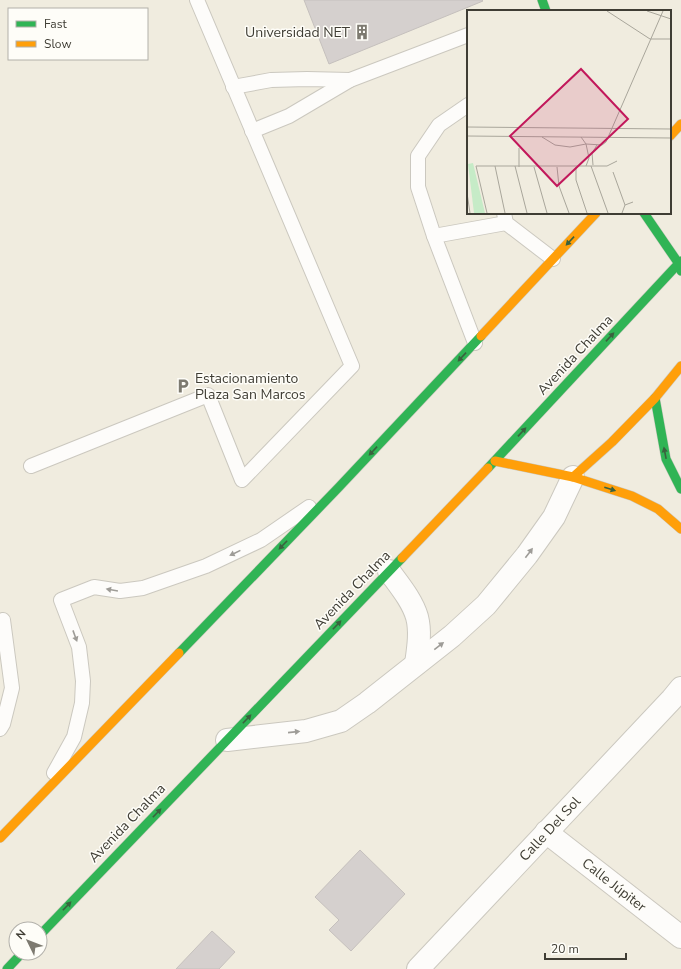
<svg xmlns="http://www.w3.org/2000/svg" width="681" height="969" font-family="'Nunito Sans',sans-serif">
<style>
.building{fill:#d5d0ce;stroke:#c5c0bd}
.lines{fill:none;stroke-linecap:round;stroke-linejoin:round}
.lane-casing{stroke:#cbc8bf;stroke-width:16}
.street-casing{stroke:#cbc8bf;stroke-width:24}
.fast-casing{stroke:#cbc8bf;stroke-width:10}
.slow-casing{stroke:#cbc8bf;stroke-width:10}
.lane{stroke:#fdfcfa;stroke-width:14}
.street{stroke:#fdfcfa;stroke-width:22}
.fast{stroke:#30b455;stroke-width:9}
.slow{stroke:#ff9f0a;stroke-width:9}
.oneway{fill:#3a613e}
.oneway2{fill:#9e9c97}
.labels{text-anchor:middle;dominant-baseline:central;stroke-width:3;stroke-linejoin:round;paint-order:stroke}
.poi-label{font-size:14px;fill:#3f3d34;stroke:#fefdf8;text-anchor:end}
.street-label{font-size:14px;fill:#3f3d34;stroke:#fefdf8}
.inset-road{fill:none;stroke:#a9a69b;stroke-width:1}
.view{fill:#c2185b;fill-opacity:0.15;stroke:#c2185b;stroke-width:2}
.inset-edge{fill:none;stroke:#3f3d34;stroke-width:2}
</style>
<rect width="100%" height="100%" fill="#f0ecdf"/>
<g class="building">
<polygon points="304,0 482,0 483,1 329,64"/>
<polygon points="360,850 405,894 351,951 329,930 339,920 315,897"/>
<polygon points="212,931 235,952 219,969 176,969"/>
</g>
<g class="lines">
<g class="lane-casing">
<g id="lane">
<polyline points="233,87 271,80 307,79 350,80"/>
<polyline points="468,105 439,125 418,156 418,187 434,236 475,343"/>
<polyline points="252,131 289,116 350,80 468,35"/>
<polyline points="504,213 506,223 553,259"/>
<polyline points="434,236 506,223"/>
<polyline points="31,466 208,395 242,480 352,366 197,0"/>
<polyline points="0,729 3,724 12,688 3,620"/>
<polyline points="54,773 74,737 82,703 83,681 79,647 61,600 94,587 120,591 143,588 206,566 261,540 309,507"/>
</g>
</g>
<g class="street-casing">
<g id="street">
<path d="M389,571C399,585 412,600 417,617C421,632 418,649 416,664"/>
<polyline points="227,740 306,731 341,721 367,703 452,636 486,605 527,555 554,517 573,477"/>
<polyline points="546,832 681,937"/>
<polyline points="418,969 672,699 681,688"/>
</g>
</g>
<g class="fast-casing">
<g id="fast">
<polyline points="542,0 546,11"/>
<polyline points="644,213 679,264 681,271"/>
<polyline points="655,398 666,459 681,489"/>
<polyline points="488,468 681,261"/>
<polyline points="179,653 339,487 481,336"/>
<polyline points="40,935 402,558"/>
<polyline points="7,969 22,953"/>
</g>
</g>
<g class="slow-casing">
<g id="slow">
<polyline points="670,136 681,124"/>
<polyline points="481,336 596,213"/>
<polyline points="495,461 573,477 612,442 655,398 681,366"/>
<polyline points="573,477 632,496 658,509 681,529"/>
<polyline points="402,558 488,468"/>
<polyline points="0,838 179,653"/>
</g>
</g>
<use href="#lane" class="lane"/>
<use href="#street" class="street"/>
<use href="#fast" class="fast"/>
<use href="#slow" class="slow"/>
</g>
<defs><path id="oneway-solid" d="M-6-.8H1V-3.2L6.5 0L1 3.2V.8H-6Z"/></defs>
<g class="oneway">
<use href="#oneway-solid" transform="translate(570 241) rotate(133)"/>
<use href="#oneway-solid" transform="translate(610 337) rotate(-47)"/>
<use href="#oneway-solid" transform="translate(462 357) rotate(133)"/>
<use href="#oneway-solid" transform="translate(522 432) rotate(-47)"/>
<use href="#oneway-solid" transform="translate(373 451) rotate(133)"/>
<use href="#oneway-solid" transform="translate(665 453) rotate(-101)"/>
<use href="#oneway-solid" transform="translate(610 489) rotate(18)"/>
<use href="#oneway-solid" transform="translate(283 545) rotate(134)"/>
<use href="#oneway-solid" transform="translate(337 625) rotate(-46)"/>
<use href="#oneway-solid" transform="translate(247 719) rotate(-46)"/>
<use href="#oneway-solid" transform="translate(157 813) rotate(-46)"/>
<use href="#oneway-solid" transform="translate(67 906) rotate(-46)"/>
</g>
<g class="oneway2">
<use href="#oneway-solid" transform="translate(235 553) rotate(154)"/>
<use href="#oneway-solid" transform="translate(529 553) rotate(-53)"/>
<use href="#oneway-solid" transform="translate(112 590) rotate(-170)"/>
<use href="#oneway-solid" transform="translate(75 636) rotate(70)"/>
<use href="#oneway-solid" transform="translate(439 646) rotate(-38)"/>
<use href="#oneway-solid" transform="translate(294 732) rotate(-6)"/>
</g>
<defs>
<g id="building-bare" transform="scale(1.2)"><path d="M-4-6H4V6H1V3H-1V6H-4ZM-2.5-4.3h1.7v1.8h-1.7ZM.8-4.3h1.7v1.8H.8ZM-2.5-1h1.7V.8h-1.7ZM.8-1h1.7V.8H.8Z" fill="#7d7a70" stroke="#fefdf8" stroke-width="2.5" paint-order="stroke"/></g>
<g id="parking-bare" transform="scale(1.2)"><path d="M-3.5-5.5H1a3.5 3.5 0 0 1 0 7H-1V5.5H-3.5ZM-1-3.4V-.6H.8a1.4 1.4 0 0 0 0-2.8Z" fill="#7d7a70" stroke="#fefdf8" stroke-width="2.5" paint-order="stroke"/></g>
</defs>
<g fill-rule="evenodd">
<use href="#building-bare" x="362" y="32"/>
<use href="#parking-bare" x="183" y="386"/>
</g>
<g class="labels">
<g class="poi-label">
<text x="350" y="32">Universidad NET</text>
<text x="195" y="378" text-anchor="start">Estacionamiento<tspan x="195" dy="16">Plaza San Marcos</tspan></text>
</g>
<g class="street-label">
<text transform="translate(575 355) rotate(-47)">Avenida Chalma</text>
<text transform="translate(352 590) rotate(-46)">Avenida Chalma</text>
<text transform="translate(127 823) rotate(-46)">Avenida Chalma</text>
<text transform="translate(550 829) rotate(-47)">Calle Del Sol</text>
<text transform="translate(614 885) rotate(38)">Calle Júpiter</text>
</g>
</g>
<g transform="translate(467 10)">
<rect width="204" height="204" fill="#f0ecdf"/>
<path d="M6,153L18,203H7L1,154Z" fill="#c6ebc7"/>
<path class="inset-road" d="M140,1L183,29H204M180,1L204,9M0,117L204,119M0,126L204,128M75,127L88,135L103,137L119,134L122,148L119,156M114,127L119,134L135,135L139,132L196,1M126,155L125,143L130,135M28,156L38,203M48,156L60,203M124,156L141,203M52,157V138M67,157L80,203M90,157L92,176L102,203M109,157V170L120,203M146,162L158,195M0,183L3,203M20,203L9,156H140L150,151M155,203L158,195L166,192"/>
<path class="view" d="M114,59L161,109L90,176L43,126Z"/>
<rect width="204" height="204" class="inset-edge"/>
</g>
<rect x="8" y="8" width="140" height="52" fill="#fefdf8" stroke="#b2b0aa"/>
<rect x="16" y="21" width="20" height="6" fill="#30b455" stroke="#b2b0aa"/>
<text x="44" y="28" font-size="12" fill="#3f3d34">Fast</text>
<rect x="16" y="41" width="20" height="6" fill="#ff9f0a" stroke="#b2b0aa"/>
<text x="44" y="48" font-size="12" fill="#3f3d34">Slow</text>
<g transform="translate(28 941) rotate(313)"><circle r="19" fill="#fefdf8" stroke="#b2b0aa"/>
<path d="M0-3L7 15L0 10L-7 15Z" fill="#7d7a70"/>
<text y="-6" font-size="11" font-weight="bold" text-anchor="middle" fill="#3f3d34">N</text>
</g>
<path d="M545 953v6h81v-6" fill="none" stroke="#3f3d34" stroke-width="2"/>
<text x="551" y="953" font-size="12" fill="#3f3d34" stroke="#fefdf8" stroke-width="3" paint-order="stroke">20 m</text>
</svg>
